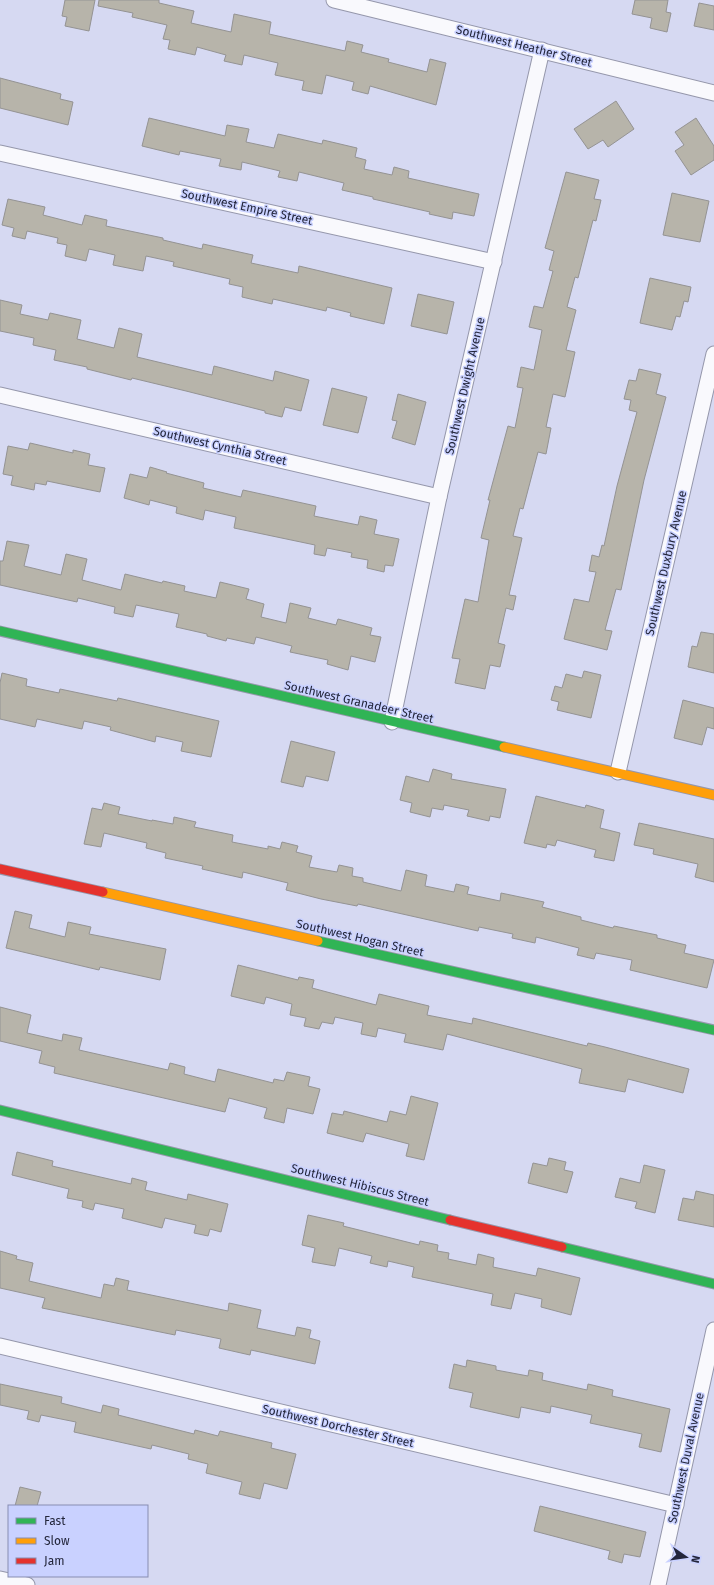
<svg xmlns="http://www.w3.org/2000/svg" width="714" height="1585" font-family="'Fira Sans',sans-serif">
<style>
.building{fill:#b7b4aa;stroke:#949393}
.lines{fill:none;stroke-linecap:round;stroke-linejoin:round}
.street-casing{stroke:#9597ab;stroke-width:17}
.fast-casing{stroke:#9597ab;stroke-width:11}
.slow-casing{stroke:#9597ab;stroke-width:11}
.jam-casing{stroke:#9597ab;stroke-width:11}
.street{stroke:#f9f9fd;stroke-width:15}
.fast{stroke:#30b455;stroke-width:9}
.slow{stroke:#ff9f0a;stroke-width:9}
.jam{stroke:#e5322d;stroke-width:9}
.labels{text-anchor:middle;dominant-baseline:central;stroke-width:3;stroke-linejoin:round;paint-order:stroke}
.street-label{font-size:12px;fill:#23263b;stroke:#c9d1ff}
</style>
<rect width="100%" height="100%" fill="#d6d9f2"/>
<g class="building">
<polygon points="65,0 95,0 89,31 65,26 67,17 62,16"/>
<polygon points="99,0 159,0 159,3 194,11 191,23 231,32 234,14 271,22 269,34 345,51 347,41 363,45 361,52 389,59 388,62 427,72 430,59 446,63 436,105 370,86 368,94 352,90 354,82 326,75 322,94 302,90 304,81 275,75 278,63 244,55 242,65 224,61 226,55 197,47 195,55 168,49 170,40 163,39 167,25 132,17 133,13 98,6"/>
<polygon points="635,0 668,0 666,12 671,13 667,32 650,28 652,18 632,14"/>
<polygon points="699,3 714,6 714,30 694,26"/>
<polygon points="0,78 61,94 60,99 73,102 68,125 0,108"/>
<polygon points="616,101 634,129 608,147 603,140 588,149 574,129"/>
<polygon points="149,118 225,136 227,125 249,129 246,142 274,148 278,134 322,144 323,140 357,148 355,157 366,160 364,169 392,175 394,167 409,171 408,178 479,194 474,216 453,212 452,219 429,214 430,212 373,199 373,197 342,190 344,183 299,172 297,181 278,177 280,171 242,162 241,170 219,166 221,159 180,151 179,155 142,146"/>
<polygon points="696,118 714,146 714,160 691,175 675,151 684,145 675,132"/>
<polygon points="566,172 599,180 594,199 601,200 596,221 593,220 578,278 575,277 567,307 576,310 566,350 575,352 565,397 553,394 546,427 551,428 546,454 538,452 523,509 520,508 513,536 522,538 509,595 516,596 513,610 506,608 498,643 505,645 500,667 490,665 485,689 455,683 460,659 452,658 465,599 478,602 489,540 481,538 490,500 488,500 508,426 515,428 523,388 517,387 521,367 534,370 542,330 529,327 534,306 543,308 553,271 549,270 554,251 545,248"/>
<polygon points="672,193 709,201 700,242 663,235"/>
<polygon points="8,199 45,207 43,215 82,225 85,215 107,220 106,226 163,238 163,240 202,249 203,244 253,255 251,263 298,273 299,266 392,288 384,324 350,316 351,313 327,307 326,311 273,299 272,304 242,297 243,287 229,284 230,279 173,266 174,262 146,256 143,271 113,265 115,255 89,249 86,261 65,256 67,245 57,243 58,238 27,231 25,239 12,236 14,228 2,225"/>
<polygon points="650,278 691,287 688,302 684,301 680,317 676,316 672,330 640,323"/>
<polygon points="418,294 454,302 447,334 411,326"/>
<polygon points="0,300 22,305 20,314 48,320 50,313 81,320 77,339 114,348 119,328 142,334 137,357 212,375 214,366 273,381 275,371 309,380 301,411 285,407 282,417 265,413 265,411 186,391 132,378 131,380 87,369 87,367 54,360 56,350 33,345 34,338 0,331"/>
<polygon points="639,369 661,374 656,394 666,397 644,480 621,590 616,589 605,630 612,631 607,650 564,639 574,599 589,602 596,572 589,571 592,555 599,557 602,545 604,546 617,486 637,412 629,410 631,400 624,399 629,380 636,381"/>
<polygon points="332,388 367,397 358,433 323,425"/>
<polygon points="398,394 426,402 415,445 392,438 397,421 392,420"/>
<polygon points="30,443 73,453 73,450 90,454 88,465 105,468 100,492 47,481 46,485 35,483 34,490 11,485 13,476 3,474 8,446 28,450"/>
<polygon points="150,467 167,472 166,473 204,483 203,488 241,497 243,490 316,506 314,516 358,525 360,516 377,520 374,534 399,539 393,566 385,565 384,572 367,568 368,560 351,557 352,553 327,548 325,556 314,554 315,545 234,528 236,517 205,510 203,520 176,513 177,507 150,500 149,505 124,498 130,474 147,478"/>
<polygon points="7,541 29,545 24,566 61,575 66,554 87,559 82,580 121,590 125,574 162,583 163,581 185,586 184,591 216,598 220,582 249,589 246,599 264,604 261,617 286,623 290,603 311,608 308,618 336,625 338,619 372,628 370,635 381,637 375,662 351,656 348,670 327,664 328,660 290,652 292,646 256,637 254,644 227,638 226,641 207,636 207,634 176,627 179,614 136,605 133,617 114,613 115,607 78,598 77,602 0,585 0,561 3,561"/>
<polygon points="701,632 714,634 714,673 688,667 692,646 697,647"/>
<polygon points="584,671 601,675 591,718 557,710 559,702 551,700 555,686 562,688 566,674 582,678"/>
<polygon points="2,673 27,679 26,686 59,693 60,689 117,701 118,698 219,721 211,757 181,751 183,742 156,736 155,742 110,730 111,727 84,721 82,729 37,719 35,727 0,719 0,683"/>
<polygon points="683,700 714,708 714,729 707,727 702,745 674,738"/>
<polygon points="291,741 335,752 328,781 306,776 303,787 281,782"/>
<polygon points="433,769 452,774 451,779 506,789 500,818 490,816 489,821 467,816 469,810 444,805 443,810 432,808 430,817 410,812 412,803 400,800 406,776 429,782"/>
<polygon points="536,796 585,808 586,805 604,810 600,828 620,833 614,861 594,857 596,850 557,840 555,846 547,844 546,848 524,843"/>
<polygon points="104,803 120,807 118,814 152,821 152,820 173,824 174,817 196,822 194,827 233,835 232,842 268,849 268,846 280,849 282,842 298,846 296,852 312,856 309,867 337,872 339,865 353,868 352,876 363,878 363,882 401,891 406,870 427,875 425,886 454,892 456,884 469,887 467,894 500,901 501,893 544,902 542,907 581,917 581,920 613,928 614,926 657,935 657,938 686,945 684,953 714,960 707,988 630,970 632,960 596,953 594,959 577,955 579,948 536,937 535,943 512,938 513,934 479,927 478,931 358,904 357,906 321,899 286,890 288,883 243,872 242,878 202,869 203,866 165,858 166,853 146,848 147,843 104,833 101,847 84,844 92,808 102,810"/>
<polygon points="639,823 714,839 714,882 695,877 698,864 653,854 654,849 634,845"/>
<polygon points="15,911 32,915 29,928 65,937 68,922 91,927 89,934 166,949 160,980 100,967 99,970 6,948"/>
<polygon points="238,965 298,980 299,977 314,980 312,988 376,1005 379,994 429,1006 427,1015 472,1024 473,1018 587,1046 588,1043 605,1047 689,1069 683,1093 628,1079 625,1092 579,1083 582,1069 447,1034 443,1050 404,1042 406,1034 378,1028 376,1037 361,1034 363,1023 335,1017 333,1024 322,1022 319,1029 304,1026 306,1018 290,1015 292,1004 266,997 264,1004 231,996"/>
<polygon points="0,1007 31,1015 27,1033 62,1041 63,1034 82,1038 79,1050 168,1070 170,1063 185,1067 184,1074 215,1082 218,1069 273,1083 274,1079 284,1081 287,1072 310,1077 308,1086 320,1089 313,1114 287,1108 284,1123 264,1118 267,1108 229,1098 225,1112 54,1073 55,1067 39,1063 42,1051 0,1041"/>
<polygon points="411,1096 438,1103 424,1160 406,1156 409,1144 366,1133 363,1142 327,1133 332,1113 343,1115 344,1111 387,1122 390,1111 406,1115"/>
<polygon points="17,1152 53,1161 52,1166 131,1184 132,1178 147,1182 145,1190 187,1200 188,1194 228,1204 221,1232 210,1229 208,1236 194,1233 196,1225 165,1218 162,1228 122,1218 124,1209 95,1203 93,1210 82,1207 83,1201 67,1198 69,1189 12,1175"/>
<polygon points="549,1158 566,1162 564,1170 573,1172 567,1193 528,1183 533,1163 547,1166"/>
<polygon points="644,1165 665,1170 655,1213 635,1208 637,1202 615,1197 620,1178 640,1183"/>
<polygon points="696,1191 714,1195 714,1227 678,1220 683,1198 694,1200"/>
<polygon points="308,1215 344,1223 343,1226 419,1245 420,1241 438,1245 437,1251 449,1253 448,1259 476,1265 478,1254 494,1258 493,1267 536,1276 538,1268 580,1278 571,1315 541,1307 542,1299 515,1293 511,1309 491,1305 493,1294 412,1277 414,1267 388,1261 387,1267 370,1263 372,1256 339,1248 335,1266 312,1262 315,1248 302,1245"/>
<polygon points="0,1251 17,1256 16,1259 33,1263 29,1281 101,1298 104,1284 114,1286 116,1278 129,1281 127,1290 228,1311 229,1303 261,1310 257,1328 295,1336 297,1327 311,1330 309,1338 320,1341 315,1364 251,1350 250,1355 219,1348 221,1339 176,1330 175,1335 42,1308 45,1298 0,1288"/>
<polygon points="467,1360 496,1366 496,1370 528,1376 529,1370 543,1373 542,1380 587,1390 588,1384 613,1390 612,1396 670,1409 661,1452 639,1447 642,1434 590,1423 592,1415 551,1406 550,1413 521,1407 519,1418 470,1407 473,1393 449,1388 454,1364 466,1367"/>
<polygon points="0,1384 62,1397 61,1403 101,1413 103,1405 119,1409 118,1415 194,1434 195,1430 218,1436 220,1431 272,1443 271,1448 296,1454 287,1489 264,1483 260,1499 239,1494 242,1482 206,1473 208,1464 188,1459 189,1454 152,1445 151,1449 74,1432 76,1422 41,1415 39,1422 27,1419 29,1411 0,1405"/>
<polygon points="20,1487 41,1492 37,1506 15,1506"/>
<polygon points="540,1506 646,1532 640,1557 624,1554 622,1563 608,1559 610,1551 534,1531"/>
</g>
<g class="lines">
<g class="street-casing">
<g id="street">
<polyline points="334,0 714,93"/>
<polyline points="0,153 494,262"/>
<polyline points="0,395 439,497"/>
<polyline points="392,722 439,497 542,50"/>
<polyline points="618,772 714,354"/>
<polyline points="0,1346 676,1505"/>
<polyline points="0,1579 27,1585"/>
<polyline points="658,1585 714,1330"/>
</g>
</g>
<g class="fast-casing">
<g id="fast">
<polyline points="0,631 504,747"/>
<polyline points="318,941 714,1030"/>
<polyline points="0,1110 450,1220"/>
<polyline points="562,1247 714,1284"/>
</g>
</g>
<g class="slow-casing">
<g id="slow">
<polyline points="504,747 714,795"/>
<polyline points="103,892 318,941"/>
</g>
</g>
<g class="jam-casing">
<g id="jam">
<polyline points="0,869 103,892"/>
<polyline points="450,1220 562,1247"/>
</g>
</g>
<use href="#street" class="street"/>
<use href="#fast" class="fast"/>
<use href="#slow" class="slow"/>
<use href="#jam" class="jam"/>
</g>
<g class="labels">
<g class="street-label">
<text transform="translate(524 46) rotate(14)">Southwest Heather Street</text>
<text transform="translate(247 207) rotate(12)">Southwest Empire Street</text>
<text transform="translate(465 386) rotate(-77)">Southwest Dwight Avenue</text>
<text transform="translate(220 446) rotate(13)">Southwest Cynthia Street</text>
<text transform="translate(666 563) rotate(-77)">Southwest Duxbury Avenue</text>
<text transform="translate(359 702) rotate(13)">Southwest Granadeer Street</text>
<text transform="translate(360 938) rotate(13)">Southwest Hogan Street</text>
<text transform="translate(360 1185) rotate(14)">Southwest Hibiscus Street</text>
<text transform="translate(338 1426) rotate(13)">Southwest Dorchester Street</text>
<text transform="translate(686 1458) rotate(-78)">Southwest Duval Avenue</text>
</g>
</g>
<rect x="8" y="1505" width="140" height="72" fill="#c9d1ff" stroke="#878db1"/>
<rect x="16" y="1518" width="20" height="6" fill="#30b455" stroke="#878db1"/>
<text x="44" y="1525" font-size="12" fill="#23263b">Fast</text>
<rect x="16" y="1538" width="20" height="6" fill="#ff9f0a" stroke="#878db1"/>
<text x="44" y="1545" font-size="12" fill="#23263b">Slow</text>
<rect x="16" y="1558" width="20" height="6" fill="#e5322d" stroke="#878db1"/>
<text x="44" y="1565" font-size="12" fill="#23263b">Jam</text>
<g transform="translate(686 1557) rotate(103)" stroke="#c9d1ff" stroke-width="3" paint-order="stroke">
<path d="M0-3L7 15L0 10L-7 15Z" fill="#23263b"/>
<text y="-6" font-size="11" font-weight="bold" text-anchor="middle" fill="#23263b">N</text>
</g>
</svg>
